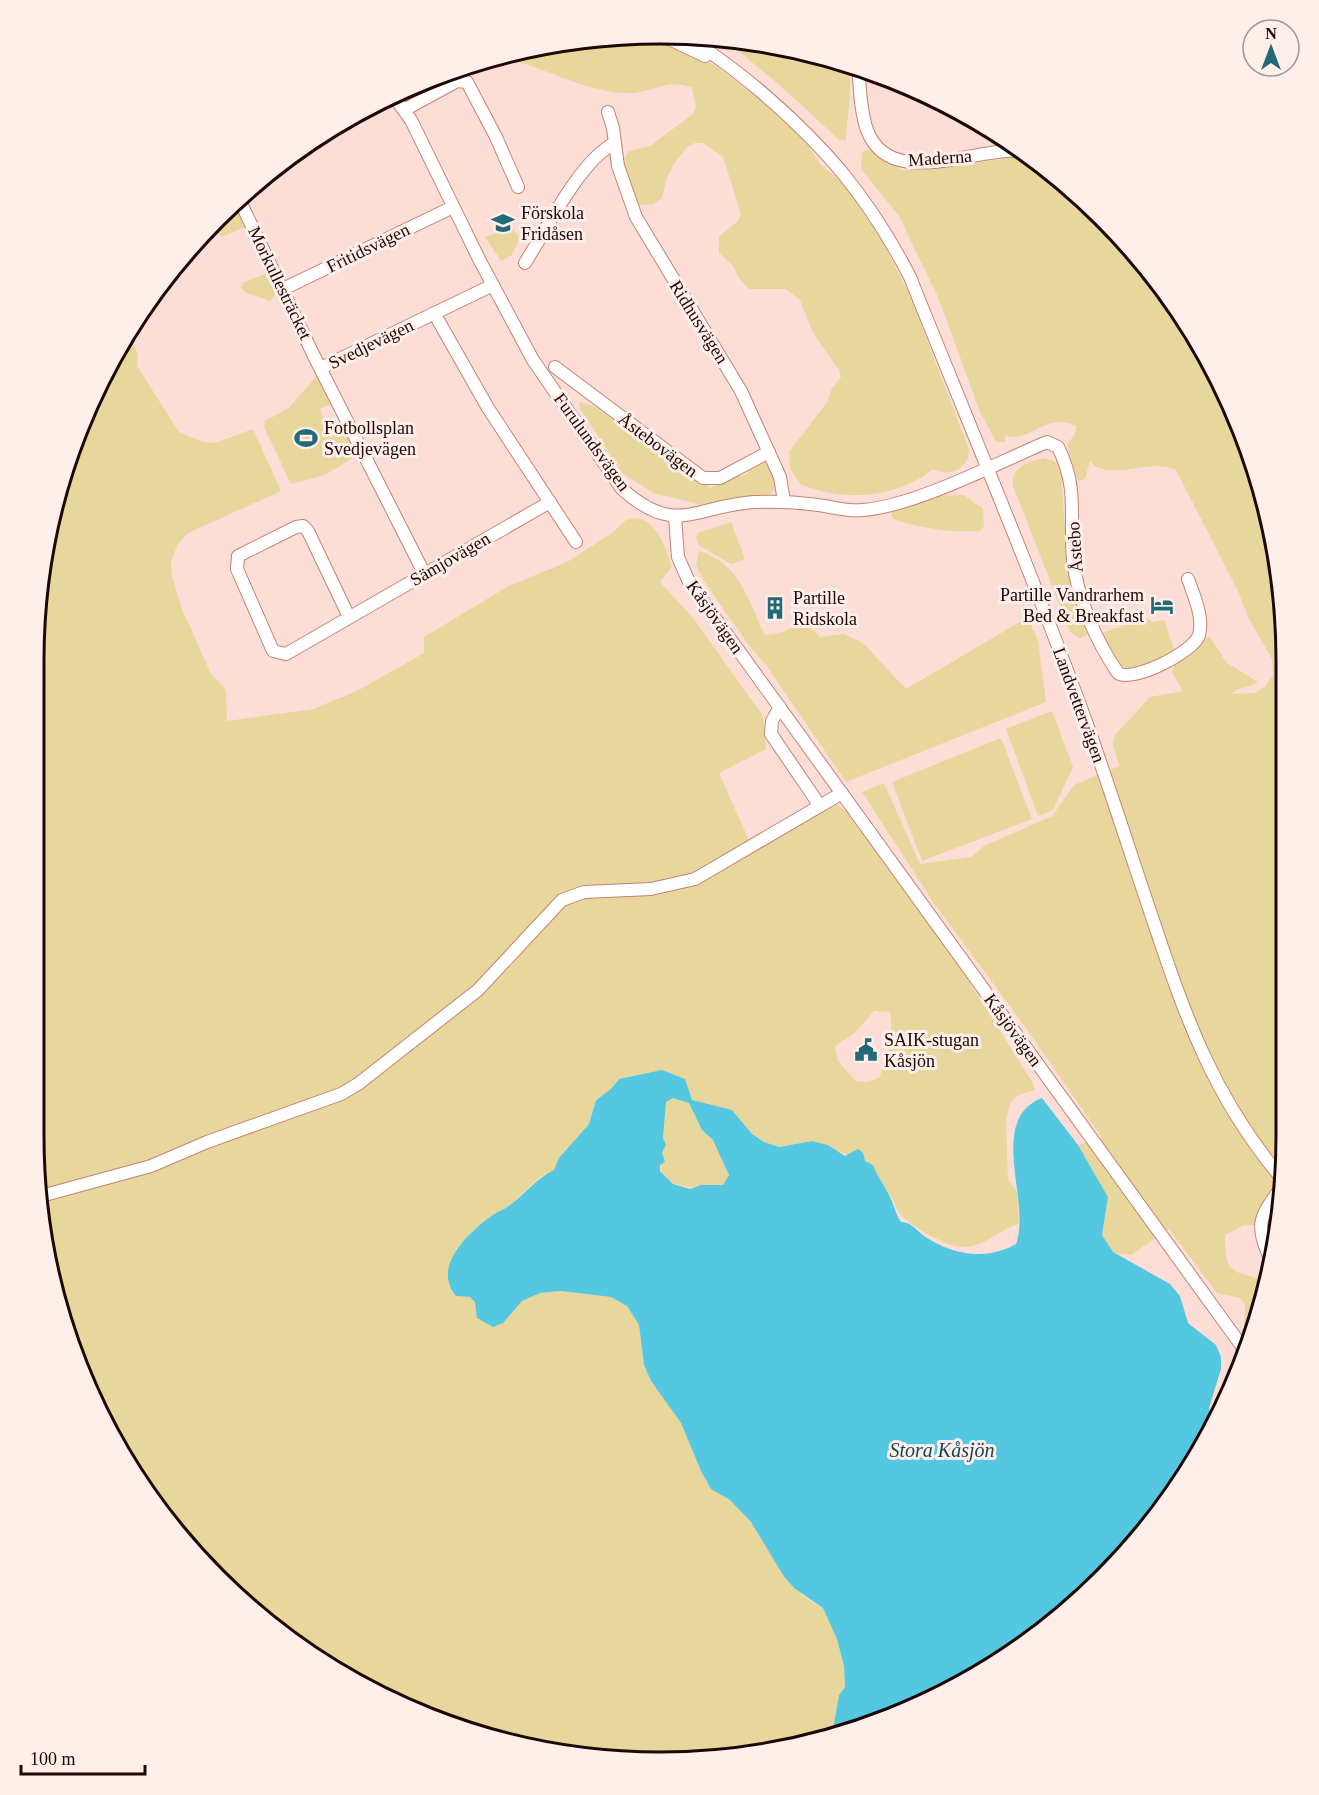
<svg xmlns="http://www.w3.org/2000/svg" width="1319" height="1795" font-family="'Times New Roman',serif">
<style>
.green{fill:#e8d79c;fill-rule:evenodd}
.water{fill:#54c8e0;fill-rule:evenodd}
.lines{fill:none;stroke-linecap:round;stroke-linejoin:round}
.minor-casing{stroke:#c48273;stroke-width:14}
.minor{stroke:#fff;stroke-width:12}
.labels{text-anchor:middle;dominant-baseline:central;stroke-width:6;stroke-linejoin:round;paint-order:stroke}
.street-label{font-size:18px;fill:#1e0704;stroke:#feefeb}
.poi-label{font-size:18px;fill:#1e0704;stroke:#feefeb;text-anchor:start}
.water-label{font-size:20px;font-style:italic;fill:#134651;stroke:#feefeb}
.rim{fill:none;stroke:#1e0704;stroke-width:3}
</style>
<rect width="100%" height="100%" fill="#fcded7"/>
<g class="green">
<path d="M619,34L657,36L716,66L784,118L808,145L821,165L849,187L873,224L909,293L969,449C969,469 951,478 933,469C897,499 842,502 800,484L790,468L789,452L828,401L831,390L841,377L839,370L813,333L800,300L785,289H749L738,277L734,267L719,253V236L738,221L741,214L723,157L703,143H695L687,147L674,164L667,177L662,198L653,204L640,205C631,191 616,167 629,151L650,146L693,114L696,107L692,88C670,78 655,91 633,93C593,95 554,72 516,61L502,59L478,62L498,54Z"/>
<path d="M723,38H742L849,64C853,91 847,114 846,140H839L783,88Z"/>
<path d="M869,149L887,162L902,170H930L1014,157L1033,162L1074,196L1079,195L1157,278L1238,420L1281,577L1285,1177L1272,1239L1269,1226L1244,1225L1225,1235C1225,1277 1233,1269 1264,1281L1250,1342L1244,1330L1245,1305L1240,1298L1217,1293L1169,1229L1131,1255L1113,1253L1102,1235L1108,1197L1078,1145L1102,1138L1029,1032L933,902L862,792L884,783L920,864L971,857L984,846L1052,816L1074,785L1119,766L1113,744L1115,735L1150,697L1183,691L1172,672L1176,660L1209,636L1227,663L1258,682C1249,688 1238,687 1230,694L1254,693L1265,687L1273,674L1272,659L1248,617L1239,593L1176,470C1153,457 1106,483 1090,461L1085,479L1078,481L1067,445L1076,432V426C1044,411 1031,445 1005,435V442H996L980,412L938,297L917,254L899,216L861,169L862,152Z"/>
<polygon points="242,205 251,224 221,237 213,221"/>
<polygon points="512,228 520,239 511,256 501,261 485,237"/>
<polygon points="270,272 277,293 270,301 245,292 241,288 244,282"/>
<path d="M128,331L138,355L137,366L179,432L203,442L215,443L253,429L281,491L188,533L178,544L171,561L172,576L182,609L211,674L226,690L227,721L313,709L357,691L424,653V637L507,587L567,562L612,533L626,520C654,510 665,547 672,566L660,582L694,619L763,716L766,749L719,773L752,847L828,805L836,804L850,814L953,956L1031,1080L1035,1090L1019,1095L1011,1101L1006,1119L1008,1179L1017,1192L1019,1224C1000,1229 985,1247 964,1247C948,1248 910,1226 899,1213C896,1209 895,1202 891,1197C884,1185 878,1178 873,1165L812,1141L778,1147L764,1142L752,1134L732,1110L701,1104L695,1113C699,1127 708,1132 714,1142C721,1153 726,1163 729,1175L723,1185C694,1190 644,1190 666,1145L663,1138L666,1102L672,1098L662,1070L619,1079L611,1089L596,1099L589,1124L559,1158L554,1170L540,1177L510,1205L492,1216L456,1249V1296L470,1297L503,1323L522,1301L540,1293L561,1291L611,1297L627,1306L639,1325L644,1365L651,1381L681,1423L701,1471L711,1489L730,1500L751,1522L783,1575L794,1588L810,1601L823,1608L837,1639L844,1666L845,1687L839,1695L832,1735L701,1761L538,1750L382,1697L246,1606L163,1517L117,1449L54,1298L33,1136L34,619L54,498L81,419ZM874,1011L890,1012C894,1037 888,1055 879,1078L868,1082L856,1081L838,1061L835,1046L856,1032Z"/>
<polygon points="320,372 336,408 334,410 331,404 320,409 329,430 340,425 338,418 340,417 355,446 356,456 325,475 291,484 264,427 265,421 289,408"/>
<polygon points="579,402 595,407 711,488 736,473 742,477 748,473 747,470 766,460 772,465 776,488 769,495 707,506 653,493 622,473 580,409"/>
<path d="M1043,458L1054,461L1061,468L1067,559L1088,628L1087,635L1080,638L1070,632L1013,486C1010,467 1027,463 1043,458Z"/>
<path d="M964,495L983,509L984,527L979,531C951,533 919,528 893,519L891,514C904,497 944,495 964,495Z"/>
<polygon points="731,522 745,559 731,564 698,545 696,537 698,533"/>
<path d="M699,551C741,565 747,598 765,635C790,636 798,613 820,637L844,634L863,643L906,689L1028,617L1038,640L1046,702L846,782L766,665L747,643L704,581L696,565Z"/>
<polygon points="1146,618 1153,622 1164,620 1175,652 1159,660 1126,669 1115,661 1102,633"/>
<polygon points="1052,711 1073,767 1053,810 1038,816 1006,729"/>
<polygon points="1001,738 1032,819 922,861 892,782"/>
</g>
<path class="water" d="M662,1070L685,1079L692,1100L732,1110L752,1134L764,1142L779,1147L812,1141L828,1145L845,1156L858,1149L863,1153L865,1161L873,1165C877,1176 884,1184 889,1195C894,1204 895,1213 901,1222C911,1222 916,1230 924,1236C952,1255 986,1261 1016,1244C1032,1202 986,1120 1042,1098L1078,1145L1108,1197L1102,1235L1113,1252L1170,1284L1180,1296L1188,1323L1216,1345L1221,1357V1369L1209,1408L1213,1425L1202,1448L1130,1549L1041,1633L972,1678L861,1729L832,1735L839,1695L845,1687L844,1666L837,1639L823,1608L794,1588L783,1575L751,1522L730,1500L711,1489L701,1471L681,1423L651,1381L644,1365L639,1325L627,1306L611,1297L561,1291L540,1293L522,1301L503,1323L493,1327L477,1318L475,1302L470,1297L456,1296C432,1267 467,1234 490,1217C496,1212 504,1210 510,1205C526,1193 536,1179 554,1170L559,1158L589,1124L596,1100L611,1089L619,1079ZM673,1098L689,1103L702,1130L713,1140L729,1175L723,1185H701L690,1189L673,1184L660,1171V1165L665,1162L662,1153L666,1145L663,1138L666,1102Z"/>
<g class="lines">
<g class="minor-casing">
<g id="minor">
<polyline points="663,36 705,56"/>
<path d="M685,37C712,52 735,70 759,90C827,148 869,198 910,277C970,427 1033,575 1088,727C1110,789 1130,852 1151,914C1185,1016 1213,1098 1284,1181"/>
<path d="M858,66C860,86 860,110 867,130C890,191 974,147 1020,151"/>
<path d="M392,94L411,120L480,261L533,360L622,489C676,537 694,506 754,502C775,501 796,502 818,505C833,507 848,512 863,510C915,506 997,463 1047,442L1058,447C1079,489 1069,515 1073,559C1077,598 1096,641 1118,673C1132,683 1194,652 1199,635C1204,618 1194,596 1188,579"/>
<polyline points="404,110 457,81 467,82 496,137 518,187"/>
<polyline points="608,112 613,128 618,166 636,217 741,391 780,477 784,501"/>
<polyline points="238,197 314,356 424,573"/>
<path d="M525,263C546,230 581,159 615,143"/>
<polyline points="283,289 453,207"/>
<polyline points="434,313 488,408 576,542"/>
<polyline points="555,367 703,478 720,478 769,452"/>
<polyline points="321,368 493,285"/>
<polyline points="675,517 678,557 689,582 1246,1352"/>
<polyline points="349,617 308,531 303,526 296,527 238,556 237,569 273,651 286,654 550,502"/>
<polyline points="780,707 772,721 771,734 820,806"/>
<polyline points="41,1196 151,1166 207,1142 341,1094 358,1084 478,990 562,900 584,892 651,889 695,879 842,793"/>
<path d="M1269,1256C1253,1220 1263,1214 1283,1185"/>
</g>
</g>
<use href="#minor" class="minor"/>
</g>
<defs>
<g id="school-bare" transform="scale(1.8)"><path d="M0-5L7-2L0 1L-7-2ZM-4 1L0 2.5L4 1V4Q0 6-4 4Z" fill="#236a78" stroke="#feefeb" stroke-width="2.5" paint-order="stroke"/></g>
<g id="stadium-bare" transform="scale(1.8)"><path d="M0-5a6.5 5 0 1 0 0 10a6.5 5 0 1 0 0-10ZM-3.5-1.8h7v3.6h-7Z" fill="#236a78" stroke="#feefeb" stroke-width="2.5" paint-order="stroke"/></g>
<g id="hotel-bare" transform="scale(1.8)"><path d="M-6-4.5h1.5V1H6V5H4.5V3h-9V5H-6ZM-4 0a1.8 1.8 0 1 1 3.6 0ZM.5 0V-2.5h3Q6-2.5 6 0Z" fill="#236a78" stroke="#feefeb" stroke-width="2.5" paint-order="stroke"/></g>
<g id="building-bare" transform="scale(1.8)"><path d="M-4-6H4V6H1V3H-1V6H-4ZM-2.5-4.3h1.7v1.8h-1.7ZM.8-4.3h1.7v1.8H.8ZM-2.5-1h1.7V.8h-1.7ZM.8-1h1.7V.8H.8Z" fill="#236a78" stroke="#feefeb" stroke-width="2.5" paint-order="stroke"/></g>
<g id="civic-bare" transform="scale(1.8)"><path d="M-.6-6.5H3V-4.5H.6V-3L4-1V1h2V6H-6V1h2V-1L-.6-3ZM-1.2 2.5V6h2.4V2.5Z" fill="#236a78" stroke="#feefeb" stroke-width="2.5" paint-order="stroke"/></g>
</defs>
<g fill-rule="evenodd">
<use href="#school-bare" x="503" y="223"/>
<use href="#stadium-bare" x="306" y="438"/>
<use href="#hotel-bare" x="1162" y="605"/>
<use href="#building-bare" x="775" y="608"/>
<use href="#civic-bare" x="866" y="1050"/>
</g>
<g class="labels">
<g class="street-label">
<text transform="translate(940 158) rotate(-4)">Maderna</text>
<text transform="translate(368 248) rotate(-26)">Fritidsvägen</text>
<text transform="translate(280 283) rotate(64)">Morkullesträcket</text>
<text transform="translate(699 322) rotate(58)">Ridhusvägen</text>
<text transform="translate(371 344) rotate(-26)">Svedjevägen</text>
<text transform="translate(592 442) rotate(54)">Furulundsvägen</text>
<text transform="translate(658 445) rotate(37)">Åstebovägen</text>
<text transform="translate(1075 547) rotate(-94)">Åstebo</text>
<text transform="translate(450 559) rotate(-30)">Sämjovägen</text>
<text transform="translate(715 617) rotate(55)">Kåsjövägen</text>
<text transform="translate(1079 705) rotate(70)">Landvettervägen</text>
<text transform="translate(1013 1030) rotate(54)">Kåsjövägen</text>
</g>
<g class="poi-label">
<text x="521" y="213">Förskola<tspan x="521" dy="21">Fridåsen</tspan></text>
<text x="324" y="428">Fotbollsplan<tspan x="324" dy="21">Svedjevägen</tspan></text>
<text x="1144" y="595" text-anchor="end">Partille Vandrarhem<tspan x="1144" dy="21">Bed &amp; Breakfast</tspan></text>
<text x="793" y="598">Partille<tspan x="793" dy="21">Ridskola</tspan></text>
<text x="884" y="1040">SAIK-stugan<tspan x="884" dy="21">Kåsjön</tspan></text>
</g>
<g class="water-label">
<text x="942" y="1450">Stora Kåsjön</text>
</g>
</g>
<path d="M0 0H1319V1795H0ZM660 44H660A616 616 0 0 1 1276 660V1136A616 616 0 0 1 660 1752H660A616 616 0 0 1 44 1136V660A616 616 0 0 1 660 44Z" fill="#feefeb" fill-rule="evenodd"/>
<path class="rim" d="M660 44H660A616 616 0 0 1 1276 660V1136A616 616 0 0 1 660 1752H660A616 616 0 0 1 44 1136V660A616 616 0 0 1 660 44Z"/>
<g transform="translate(1271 48)"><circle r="28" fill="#feefeb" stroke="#a4928f" stroke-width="1.5"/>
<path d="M0-4.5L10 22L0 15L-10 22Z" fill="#236a78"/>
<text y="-9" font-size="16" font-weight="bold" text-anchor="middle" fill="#1e0704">N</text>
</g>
<path d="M21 1765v9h124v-9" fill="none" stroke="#1e0704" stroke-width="3"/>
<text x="30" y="1765" font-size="18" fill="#1e0704" stroke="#feefeb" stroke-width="4.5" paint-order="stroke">100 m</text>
</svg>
